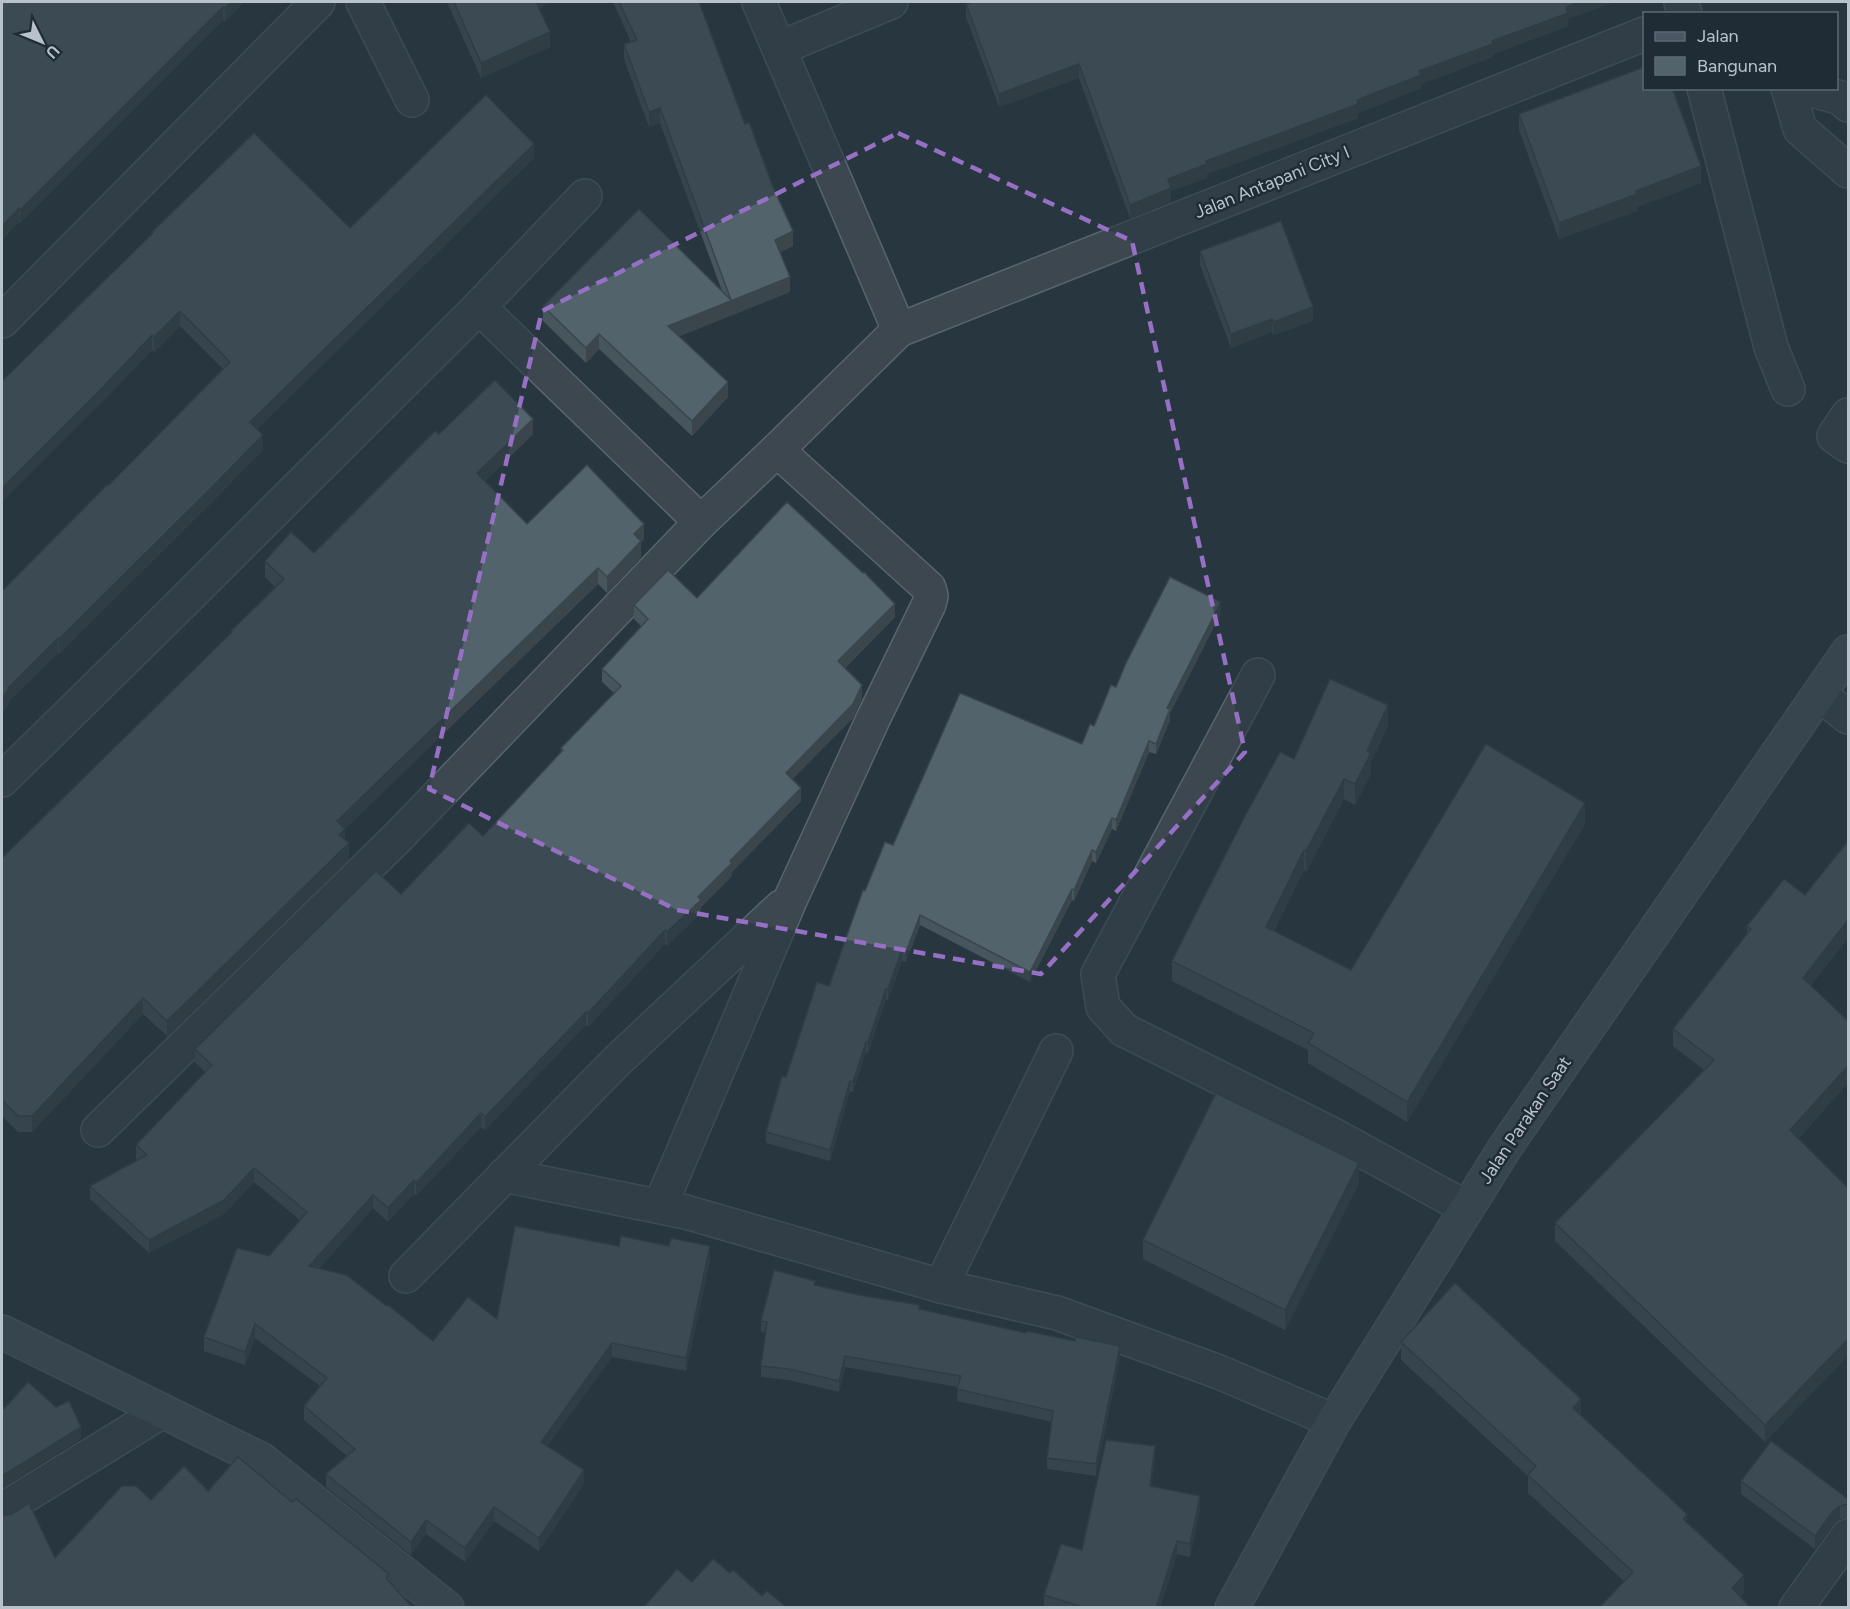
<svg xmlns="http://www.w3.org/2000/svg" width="1850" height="1609" font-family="Figtree,sans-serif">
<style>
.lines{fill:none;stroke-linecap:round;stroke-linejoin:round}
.street-casing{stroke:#59656d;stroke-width:36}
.secondary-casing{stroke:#59656d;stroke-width:36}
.street{stroke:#3c4750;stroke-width:33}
.secondary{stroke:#4a5762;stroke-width:33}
.wall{fill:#47555d}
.shaded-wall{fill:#3a454c}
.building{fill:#53636c;stroke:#3a454c;stroke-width:1.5}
.marked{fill:none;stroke:#9670c4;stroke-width:4.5;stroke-dasharray:12 8;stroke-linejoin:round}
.labels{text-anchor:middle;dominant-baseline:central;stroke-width:5;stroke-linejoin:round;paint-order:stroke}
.street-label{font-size:18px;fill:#b8c2ca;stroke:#202c35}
</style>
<rect width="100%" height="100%" fill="#28363f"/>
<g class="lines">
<g class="street-casing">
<g id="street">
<polyline points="363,2 412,100"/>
<polyline points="759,2 899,330"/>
<polyline points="1681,2 1685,14"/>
<polyline points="780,48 891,2"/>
<polyline points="1704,88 1771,347 1788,389"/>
<polyline points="1788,88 1800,129 1848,171"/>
<polyline points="1805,88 1841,98 1848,105"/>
<polyline points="585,196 479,307 701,522"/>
<polyline points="2,321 318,2"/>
<polyline points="1848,415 1834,436 1848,446"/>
<polyline points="1258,675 1098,974 1103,1007 1124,1030 1328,1132 1467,1208"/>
<polyline points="1819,694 1848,717"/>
<polyline points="2,780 167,618 479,307"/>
<polyline points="98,1130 398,837 701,522 777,450 899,330 1644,34"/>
<polyline points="504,1175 686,1212 941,1286 1057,1313 1219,1372 1334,1421"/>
<polyline points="660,1206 791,898 874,717 929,604 931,596 929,588 777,450"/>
<polyline points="406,1276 617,1061 781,907"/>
<polyline points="941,1286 1056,1051"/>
<polyline points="2,1510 161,1412"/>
<polyline points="1796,1608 1848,1536"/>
</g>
</g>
<g class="secondary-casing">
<g id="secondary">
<polyline points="2,1332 262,1460 447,1608"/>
<polyline points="1232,1608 1334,1421 1506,1146 1848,652"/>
</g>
</g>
<use href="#street" class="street"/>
<use href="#secondary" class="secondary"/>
</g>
<g class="wall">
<polygon points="2,2 244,2 225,21 223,20 20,223 19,222 2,240"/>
<polygon points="447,2 553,2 539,8 550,47 481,78"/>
<polygon points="613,2 699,2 745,124 793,246 780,252 790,292 679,336 728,397 692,436 599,349 586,363 543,321 543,306 722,291 660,123 649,127 624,59 624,44 631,42"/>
<polygon points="966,4 1568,19 1568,26 1493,54 1493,57 1421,84 1421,88 1358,113 1358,118 1207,174 1207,178 1171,191 1171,202 1130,218 1079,78 999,107 966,17"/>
<polygon points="1519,114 1701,183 1637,207 1637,211 1559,239 1519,130"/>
<polygon points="534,158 257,429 263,450 212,502 59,654 58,653 9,701 9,704 2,712 2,591 108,486 223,369 180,326 154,352 152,350 102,402 152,232 350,228"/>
<polygon points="1200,251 1313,321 1273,335 1272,332 1231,348 1200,265"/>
<polygon points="439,434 533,434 485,481 527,524 644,539 641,542 641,557 607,593 598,584 345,829 345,840 349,859 167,1036 143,1014 32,1132 18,1132 2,1116 2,858 231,633 231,631 275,587 265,577 265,561 314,553"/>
<polygon points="697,598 895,617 845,668 862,698 853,718 792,779 801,801 732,872 732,876 701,907 701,913 667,946 665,944 588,1027 586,1025 485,1130 481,1127 416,1196 414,1194 388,1222 373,1208 319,1269 433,1341 497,1319 619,1246 710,1260 686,1371 612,1357 547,1446 584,1484 539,1551 494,1521 465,1562 426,1534 411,1555 326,1487 326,1474 347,1456 304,1420 304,1406 320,1386 255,1338 245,1365 204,1351 204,1337 269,1256 300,1220 254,1182 224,1214 149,1253 90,1199 90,1186 138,1160 136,1159 136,1145 205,1072 195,1062 195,1049 401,894 483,836 561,753 561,748 614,693 602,682 602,669 641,626 634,619 634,605"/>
<polygon points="1221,613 1170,713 1170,720 1156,754 1149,752 1116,831 1112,829 1096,863 1092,861 1074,901 1072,900 1030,982 920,925 906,962 902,961 888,1000 886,999 868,1053 866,1052 853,1092 850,1091 830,1161 766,1143 766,1132 786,1077 829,986 865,891 893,845 1082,744 1094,726 1116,687"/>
<polygon points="1388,726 1371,762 1371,773 1355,805 1344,799 1306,872 1304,870 1274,931 1351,970 1585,824 1407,1122 1308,1063 1308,1050 1172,981 1172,961 1294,759"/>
<polygon points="1848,841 1848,938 1811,985 1848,1083 1799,1138 1765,1442 1555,1241 1555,1223 1704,1070 1673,1046 1673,1029 1747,934 1747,926 1805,895"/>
<polygon points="1359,1183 1285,1330 1143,1259 1143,1240"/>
<polygon points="815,1285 919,1309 1120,1357 1096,1476 1047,1469 1047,1458 1052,1422 957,1401 958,1387 845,1367 839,1392 789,1380 761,1377 761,1366 766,1333 761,1332 761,1321"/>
<polygon points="1401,1342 1581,1416 1687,1523 1744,1593 1624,1581 1528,1493 1528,1476 1401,1360"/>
<polygon points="1155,1459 1151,1486 1200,1509 1190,1557 1177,1554 1160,1608 1044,1608 1044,1595"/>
<polygon points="1741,1481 1848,1499 1848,1518 1840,1519 1833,1525 1815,1549 1741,1494"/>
</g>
<g class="shaded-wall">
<polygon points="231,2 244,2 225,21 225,8"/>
<polygon points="534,2 553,2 534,10"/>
<polygon points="1580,2 1615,2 1568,19 1568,26 1493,54 1493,57 1421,84 1421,88 1358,113 1358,118 1207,174 1207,178 1171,191 1171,202 1130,218 1130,205 1168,179 1206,161 1357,100 1419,71 1492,41 1566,7"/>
<polygon points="223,7 223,20 20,223 20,210"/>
<polygon points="550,32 550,47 481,78 481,63"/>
<polygon points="1079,64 1079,78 999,107 999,94"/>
<polygon points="660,108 660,123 649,127 649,112"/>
<polygon points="534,144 534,158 250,436 250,422"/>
<polygon points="1701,166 1701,183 1637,207 1637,211 1559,239 1559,223 1636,191"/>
<polygon points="19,208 19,222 2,240 2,226"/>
<polygon points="793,231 793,246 775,255 775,240"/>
<polygon points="790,277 790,292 668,341 668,326"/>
<polygon points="1313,307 1313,321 1273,335 1273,322"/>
<polygon points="180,311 180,326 154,352 154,337"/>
<polygon points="1272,319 1272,332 1231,348 1231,334"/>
<polygon points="599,334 599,349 586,363 586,348"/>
<polygon points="152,335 152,350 102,402 2,502 2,488"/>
<polygon points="728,382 728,397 692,436 692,421"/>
<polygon points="533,419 533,434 477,489 477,473"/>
<polygon points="263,435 263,450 212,502 59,654 59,639"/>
<polygon points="644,524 644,539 641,542 641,557 607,593 607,577 634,534"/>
<polygon points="598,568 598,584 345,829 345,844 339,850 337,821"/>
<polygon points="1221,602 1221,613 1170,713 1170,720 1156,754 1156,744 1167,708"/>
<polygon points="895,604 895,617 838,674 838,661"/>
<polygon points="58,638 58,653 9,701 9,704 2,712 2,698 8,688"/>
<polygon points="862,685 862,698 853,718 786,786 786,773"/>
<polygon points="1388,705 1388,726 1371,762 1371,773 1355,805 1355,784 1367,751"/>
<polygon points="1149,741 1149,752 1116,831 1116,820"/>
<polygon points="1344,779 1344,799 1306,872 1306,851"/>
<polygon points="801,788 801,801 732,872 732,876 701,907 701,913 667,946 667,932 730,861"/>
<polygon points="1585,803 1585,824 1407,1122 1407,1102"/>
<polygon points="1112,818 1112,829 1096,863 1096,852"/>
<polygon points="349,843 349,859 167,1036 167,1021"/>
<polygon points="1092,850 1092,861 1074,901 1074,890"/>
<polygon points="1304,850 1304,870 1266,948 1266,927"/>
<polygon points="1072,889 1072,900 1030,982 1030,972"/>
<polygon points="920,915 920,925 906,962 906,952"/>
<polygon points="1848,920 1848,938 1803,995 1803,978"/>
<polygon points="665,930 665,944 588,1027 588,1013"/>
<polygon points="902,950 902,961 888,1000 888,989"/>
<polygon points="886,989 886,999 868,1053 868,1042"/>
<polygon points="143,998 143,1014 32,1132 32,1116"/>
<polygon points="586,1012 586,1025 485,1130 485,1117"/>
<polygon points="866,1042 866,1052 853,1092 853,1082"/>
<polygon points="1848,1066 1848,1083 1790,1147 1790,1130"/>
<polygon points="850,1081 850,1091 830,1161 830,1150"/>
<polygon points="481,1113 481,1127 416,1196 416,1183"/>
<polygon points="1359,1163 1359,1183 1285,1330 1285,1310"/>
<polygon points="254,1168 254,1182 224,1214 149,1253 149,1240"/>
<polygon points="414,1180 414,1194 388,1222 388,1208"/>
<polygon points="373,1195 373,1208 309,1280 309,1266"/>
<polygon points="710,1246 710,1260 686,1371 686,1358"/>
<polygon points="255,1324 255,1338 245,1365 245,1352"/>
<polygon points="1848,1339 1848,1356 1765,1442 1765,1425"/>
<polygon points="612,1343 612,1357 541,1455 541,1442"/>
<polygon points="1120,1346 1120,1357 1096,1476 1096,1464"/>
<polygon points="845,1356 845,1367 839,1392 839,1381"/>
<polygon points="1581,1399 1581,1417 1573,1408"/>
<polygon points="81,1427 81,1439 2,1488 2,1476"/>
<polygon points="1155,1446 1155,1459 1150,1499 1150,1486"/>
<polygon points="584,1470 584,1484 539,1551 539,1538"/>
<polygon points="1200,1496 1200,1509 1190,1557 1190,1544"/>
<polygon points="1840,1506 1840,1519 1833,1525 1815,1549 1815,1536 1833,1511"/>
<polygon points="494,1507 494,1521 465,1562 465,1548"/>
<polygon points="1687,1514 1687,1532 1683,1519"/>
<polygon points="426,1520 426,1534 411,1555 411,1542"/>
<polygon points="1177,1541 1177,1554 1160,1608 1156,1608"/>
<polygon points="1744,1575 1744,1593 1732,1606 1732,1588"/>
</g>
<g class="building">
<polygon points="2,2 231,2 225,8 223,7 20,210 19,208 2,226"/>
<polygon points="454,2 536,2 550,32 481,63"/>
<polygon points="619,2 699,2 745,124 749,122 773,187 793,231 775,240 790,277 668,326 728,382 692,421 599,334 586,348 543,306 639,209 731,300 660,108 649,112 624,44 637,40"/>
<polygon points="972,2 1580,2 1566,7 1568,13 1492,41 1493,44 1419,71 1421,75 1357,100 1358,104 1206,161 1207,164 1168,179 1171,188 1130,205 1079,64 999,94 966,4"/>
<polygon points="1644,67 1644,88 1672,88 1701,166 1636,191 1637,194 1559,223 1519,114"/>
<polygon points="486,95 534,144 250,422 263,435 212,487 59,639 58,638 8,688 9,689 2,698 2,591 107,485 108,486 230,362 180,311 154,337 152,335 102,388 2,488 2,381 153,233 152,232 254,133 350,228"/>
<polygon points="1281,221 1313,307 1273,322 1272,319 1231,334 1200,251"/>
<polygon points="495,380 533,419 477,473 527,524 587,465 644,524 634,534 641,541 607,577 598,568 337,821 345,829 339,835 349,843 167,1021 143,998 32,1116 18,1116 2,1100 2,858 232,632 231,631 284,579 265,561 291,532 314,553 435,431 439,434"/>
<polygon points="787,502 863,573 864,572 895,604 838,661 862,685 853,704 786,773 801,788 730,861 732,863 698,897 701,900 667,932 665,930 588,1013 586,1012 485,1117 481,1113 416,1183 414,1180 388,1208 373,1195 309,1266 346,1275 387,1306 388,1305 433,1341 468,1297 497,1319 515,1226 619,1246 621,1236 669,1246 671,1238 710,1246 686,1358 612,1343 541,1442 584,1470 539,1538 494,1507 465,1548 426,1520 411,1542 326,1474 355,1449 304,1406 327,1378 255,1324 245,1352 204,1337 237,1248 269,1256 307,1212 254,1168 224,1200 149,1240 90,1186 147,1155 136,1145 212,1065 195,1049 376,871 401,894 469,823 483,836 563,750 561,748 621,686 602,669 648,619 634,605 668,570 697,598"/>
<polygon points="1170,577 1221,602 1167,708 1170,709 1156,744 1149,741 1116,820 1112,818 1096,852 1092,850 1074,890 1072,889 1030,972 920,915 906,952 902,950 888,989 886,989 868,1042 866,1042 853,1082 850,1081 830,1150 766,1132 782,1076 786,1077 817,982 829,986 863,890 865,891 885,842 893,845 960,693 1082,744 1090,724 1094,726 1111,685 1116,687 1126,663"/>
<polygon points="1330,679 1388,705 1367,751 1371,753 1355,784 1344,779 1306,851 1304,850 1266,927 1351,970 1486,744 1585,803 1407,1102 1308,1043 1314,1033 1172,961 1245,816 1280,752 1294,759"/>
<polygon points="1848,841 1848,921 1848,920 1803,978 1848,1021 1848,1066 1790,1130 1848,1188 1848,1339 1765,1425 1555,1223 1714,1060 1673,1029 1751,929 1747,926 1784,879 1805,895"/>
<polygon points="1216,1093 1359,1163 1285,1310 1143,1240"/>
<polygon points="774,1270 815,1281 814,1285 859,1295 919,1305 919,1309 1026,1333 1027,1331 1075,1341 1076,1337 1120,1346 1096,1464 1047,1458 1053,1411 957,1389 961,1376 845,1356 839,1381 789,1369 761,1366 767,1322 761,1321"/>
<polygon points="1455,1283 1581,1399 1573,1408 1687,1514 1683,1519 1744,1575 1732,1588 1751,1608 1599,1608 1633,1572 1528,1475 1536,1466 1401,1342"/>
<polygon points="28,1382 56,1407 69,1401 81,1427 2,1476 2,1404 4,1409"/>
<polygon points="1106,1440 1155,1446 1150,1486 1200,1496 1190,1544 1177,1541 1156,1608 1086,1608 1044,1595 1061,1544 1082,1550"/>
<polygon points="1771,1441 1848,1499 1848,1504 1840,1506 1833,1511 1815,1536 1741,1481"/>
<polygon points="238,1457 292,1502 296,1499 389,1574 386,1578 413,1608 2,1608 2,1516 12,1514 29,1503 55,1558 122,1486 136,1486 151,1500 184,1466 208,1491"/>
<polygon points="713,1559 730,1573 733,1570 762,1596 767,1591 787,1608 643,1608 677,1569 692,1582"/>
</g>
<path d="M0 0H1850V1609H0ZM898,133L1132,241L1245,752L1041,974L677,910L429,789L542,311Z" fill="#28363f" fill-opacity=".55" fill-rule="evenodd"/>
<path class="marked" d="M898,133L1132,241L1245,752L1041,974L677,910L429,789L542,311Z"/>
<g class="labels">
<g class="street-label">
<text transform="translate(1272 182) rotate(-22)">Jalan Antapani City I</text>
<text transform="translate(1525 1120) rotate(-56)">Jalan Parakan Saat</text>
</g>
</g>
<rect width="1850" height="1609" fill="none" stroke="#b8c2ca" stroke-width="6"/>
<rect x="1643" y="12" width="195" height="78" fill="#202c35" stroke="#5d6871" stroke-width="1.5"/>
<rect x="1655" y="32" width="30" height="9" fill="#4a5762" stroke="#5d6871" stroke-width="1.5"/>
<text x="1697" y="42" font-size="18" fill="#b8c2ca">Jalan</text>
<rect x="1655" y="57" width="30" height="18" fill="#53636c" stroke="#5d6871" stroke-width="1.5"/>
<text x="1697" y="72" font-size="18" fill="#b8c2ca">Bangunan</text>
<g transform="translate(42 42) rotate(133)" stroke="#202c35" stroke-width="4.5" paint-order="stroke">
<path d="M0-4.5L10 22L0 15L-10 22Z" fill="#b8c2ca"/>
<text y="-9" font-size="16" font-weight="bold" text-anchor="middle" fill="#b8c2ca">U</text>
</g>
</svg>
